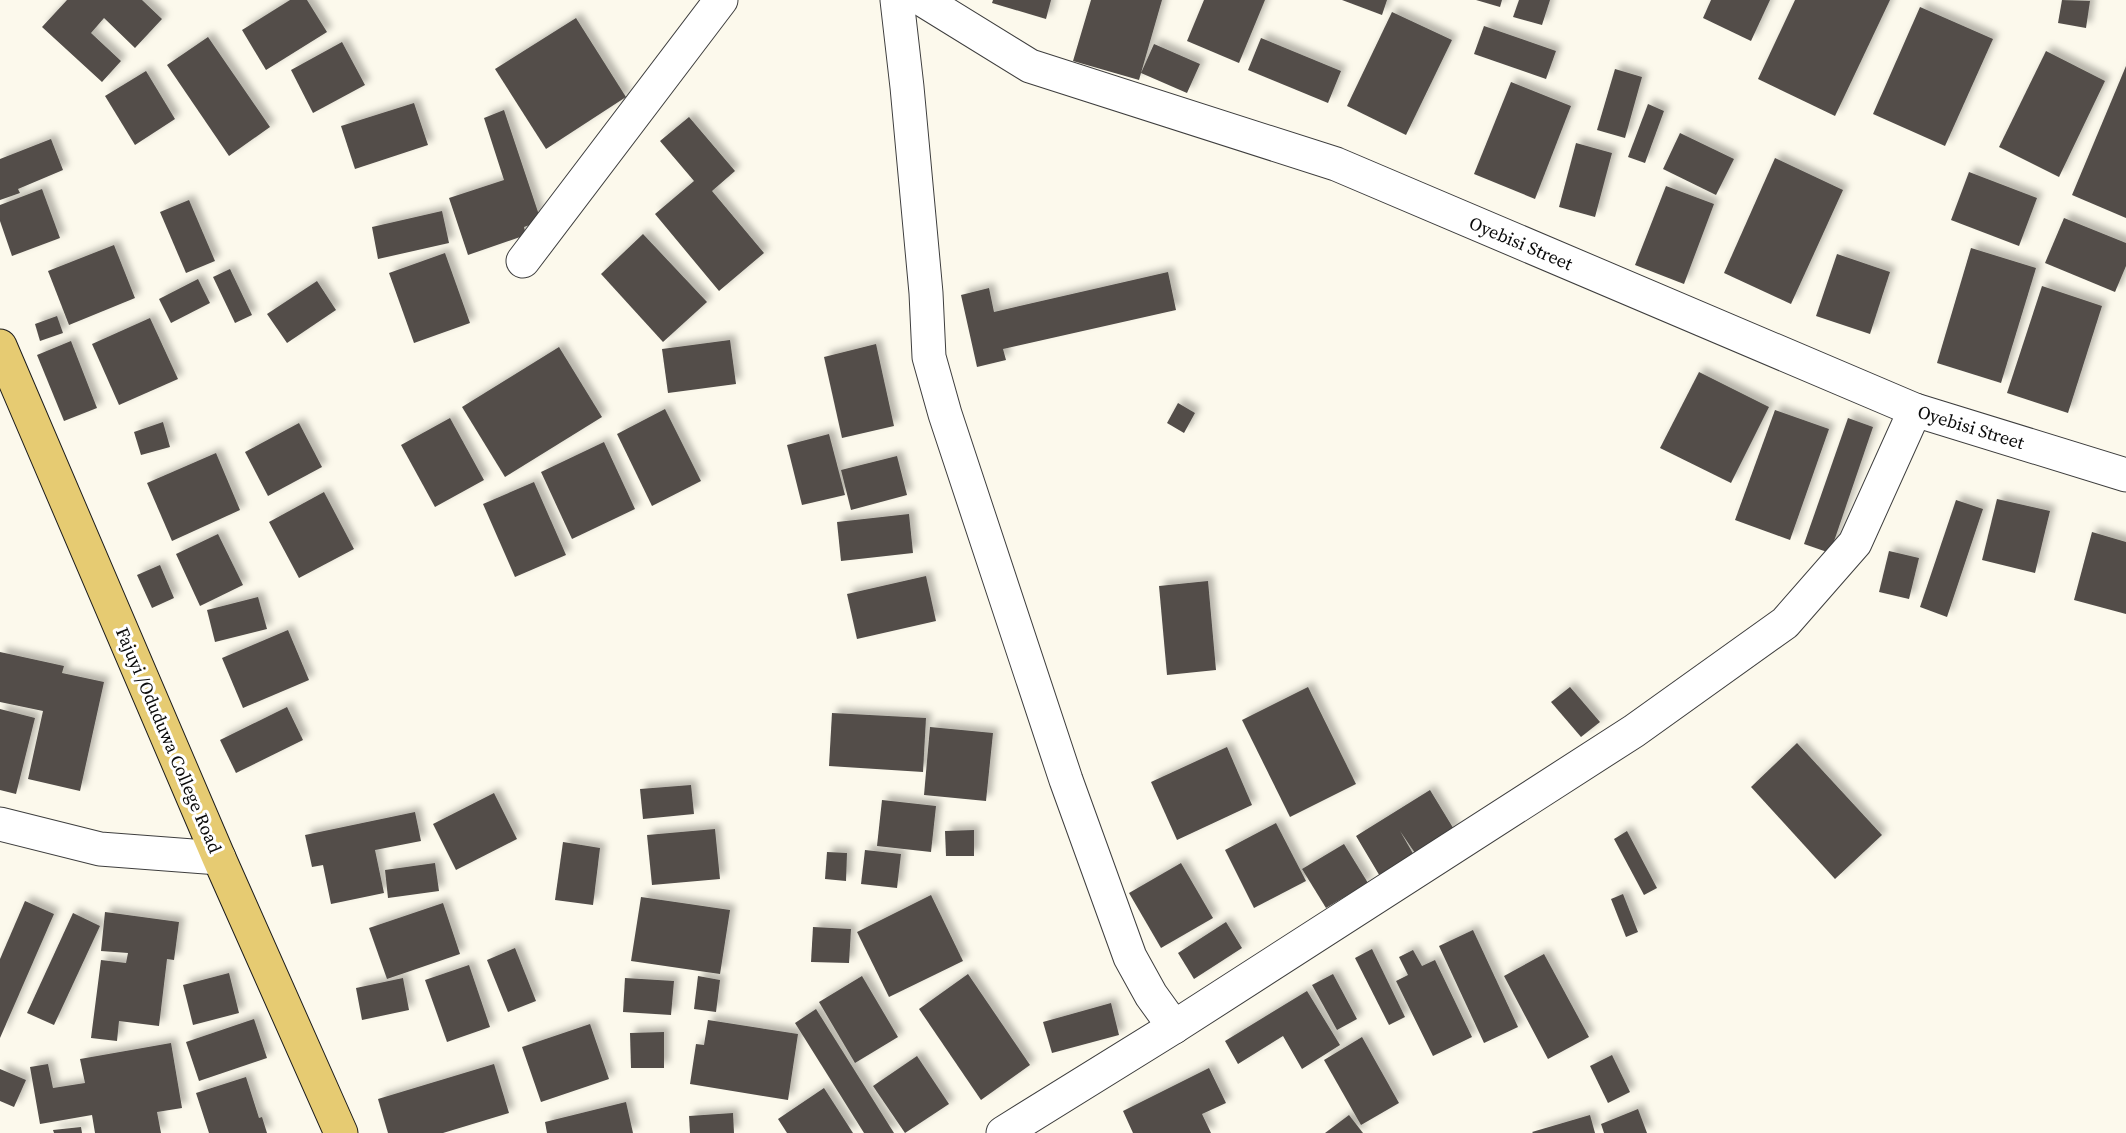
<svg xmlns="http://www.w3.org/2000/svg" width="2126" height="1133" font-family="'Source Serif 4',serif">
<style>
.building{fill:#524d49;filter:url(#shadow)}
.lines{fill:none;stroke-linecap:round;stroke-linejoin:round}
.street-casing{stroke:#3e3e3e;stroke-width:35}
.primary-casing{stroke:#1c1c1c;stroke-width:35}
.street{stroke:#fff;stroke-width:33}
.primary{stroke:#e6cb72;stroke-width:33}
.labels{text-anchor:middle;dominant-baseline:central;stroke-width:6;stroke-linejoin:round;paint-order:stroke}
.street-label{font-size:18px;fill:#0b0b0b;stroke:#fff}
</style>
<defs>
<filter id="shadow"><feDropShadow dx="5.5" dy="-5.5" stdDeviation="3" flood-color="#0004"/></filter>
</defs>
<rect width="100%" height="100%" fill="#fcf9ec"/>
<g class="building">
<polygon points="67,0 142,0 162,19 135,48 104,18 91,33 121,61 102,82 42,27"/>
<polygon points="290,0 307,0 327,32 266,70 242,30"/>
<polygon points="993,0 1051,0 1046,19 992,3"/>
<polygon points="1091,0 1162,0 1141,73 1154,44 1200,64 1187,93 1141,73 1139,80 1073,61"/>
<polygon points="1204,0 1265,0 1239,63 1187,41"/>
<polygon points="1342,0 1387,0 1382,15"/>
<polygon points="1476,0 1502,0 1500,7"/>
<polygon points="1519,0 1550,0 1542,25 1513,17"/>
<polygon points="1711,0 1770,0 1751,41 1703,18"/>
<polygon points="1795,0 1890,0 1835,116 1758,79"/>
<polygon points="2062,0 2090,1 2086,28 2058,23"/>
<polygon points="1920,7 1993,39 1945,146 1873,114"/>
<polygon points="1392,12 1452,40 1406,135 1347,106"/>
<polygon points="576,18 626,97 546,149 495,69"/>
<polygon points="1484,26 1556,51 1546,79 1474,54"/>
<polygon points="208,37 270,127 229,156 167,65"/>
<polygon points="1261,38 1341,71 1328,103 1248,70"/>
<polygon points="342,42 365,85 313,113 291,70"/>
<polygon points="2046,51 2105,81 2059,177 1999,147"/>
<polygon points="2126,66 2126,218 2072,195"/>
<polygon points="1615,69 1642,77 1625,138 1597,130"/>
<polygon points="146,71 175,119 135,145 105,96"/>
<polygon points="1511,82 1571,106 1535,199 1474,174"/>
<polygon points="414,103 428,145 355,169 341,126"/>
<polygon points="1648,104 1664,111 1645,163 1628,157"/>
<polygon points="504,110 541,221 524,227 526,235 468,255 449,198 504,180 484,118"/>
<polygon points="689,117 735,171 712,191 764,253 719,291 655,214 694,181 660,141"/>
<polygon points="1680,133 1734,159 1716,195 1663,169"/>
<polygon points="51,139 63,170 18,189 20,193 0,200 0,159"/>
<polygon points="1576,143 1612,153 1595,217 1559,207"/>
<polygon points="1775,158 1843,190 1791,304 1724,273"/>
<polygon points="1969,172 2037,198 2019,246 1951,220"/>
<polygon points="1666,186 1714,204 1684,284 1635,265"/>
<polygon points="42,189 60,238 12,256 0,221 0,205"/>
<polygon points="189,200 215,261 186,273 160,212"/>
<polygon points="442,211 449,243 378,259 372,227"/>
<polygon points="2064,218 2126,243 2126,266 2115,292 2045,263"/>
<polygon points="643,234 707,302 663,342 601,274"/>
<polygon points="114,245 135,298 69,325 48,271"/>
<polygon points="1971,248 2036,268 2001,383 1937,363"/>
<polygon points="445,253 470,323 414,343 389,273"/>
<polygon points="1837,254 1890,272 1870,334 1816,316"/>
<polygon points="230,269 252,315 235,323 213,277"/>
<polygon points="1168,272 1176,310 1003,349 1006,360 977,367 961,295 989,288 994,312"/>
<polygon points="198,279 210,303 171,323 159,299"/>
<polygon points="317,281 336,310 287,343 267,314"/>
<polygon points="2042,286 2102,306 2068,413 2007,393"/>
<polygon points="57,316 63,333 40,341 35,324"/>
<polygon points="150,318 178,379 119,405 92,344"/>
<polygon points="730,340 736,384 668,393 662,349"/>
<polygon points="71,341 97,408 64,421 37,355"/>
<polygon points="876,344 894,426 842,438 824,357"/>
<polygon points="559,347 602,417 505,477 462,407"/>
<polygon points="1699,372 1769,407 1731,483 1660,448"/>
<polygon points="1178,403 1195,413 1184,433 1167,423"/>
<polygon points="665,409 701,481 652,506 617,434"/>
<polygon points="1775,410 1829,429 1790,540 1735,520"/>
<polygon points="450,418 484,480 435,507 401,445"/>
<polygon points="1848,418 1873,427 1830,553 1804,544"/>
<polygon points="163,422 170,447 141,455 134,432"/>
<polygon points="299,423 322,467 268,496 245,452"/>
<polygon points="829,434 845,495 802,505 787,445"/>
<polygon points="604,442 635,509 572,539 541,472"/>
<polygon points="216,453 240,510 172,541 147,483"/>
<polygon points="897,456 907,495 851,510 841,470"/>
<polygon points="534,482 566,555 515,577 483,504"/>
<polygon points="324,492 354,549 299,578 269,522"/>
<polygon points="1997,499 2050,511 2035,573 1982,560"/>
<polygon points="1956,500 1983,509 1947,617 1920,607"/>
<polygon points="909,514 913,553 841,561 837,522"/>
<polygon points="2092,532 2126,542 2126,614 2074,600"/>
<polygon points="218,534 243,585 200,606 176,554"/>
<polygon points="1889,551 1919,558 1909,599 1879,592"/>
<polygon points="160,565 174,598 152,608 137,575"/>
<polygon points="926,576 936,621 857,639 847,594"/>
<polygon points="1208,581 1216,670 1167,675 1159,586"/>
<polygon points="258,597 267,629 215,642 207,610"/>
<polygon points="288,630 309,680 243,708 222,658"/>
<polygon points="0,652 64,666 62,673 104,682 80,791 28,779 43,711 0,702"/>
<polygon points="1308,687 1356,784 1290,817 1242,720"/>
<polygon points="1570,687 1600,722 1581,737 1551,702"/>
<polygon points="287,707 303,740 236,773 220,740"/>
<polygon points="0,709 35,718 16,794 0,790"/>
<polygon points="832,713 926,718 923,772 829,766"/>
<polygon points="930,727 993,733 986,801 924,795"/>
<polygon points="1797,743 1882,835 1835,879 1751,787"/>
<polygon points="1227,747 1252,805 1177,840 1151,782"/>
<polygon points="691,785 694,814 643,819 640,789"/>
<polygon points="1430,790 1455,831 1417,856 1400,831 1415,857 1381,878 1356,836"/>
<polygon points="494,793 517,839 456,870 433,824"/>
<polygon points="882,800 936,806 931,852 877,846"/>
<polygon points="415,812 421,841 375,850 384,893 331,904 323,865 312,867 305,835"/>
<polygon points="1276,823 1306,881 1254,908 1225,850"/>
<polygon points="715,829 720,879 652,885 647,835"/>
<polygon points="974,830 974,856 946,856 945,831"/>
<polygon points="1627,831 1657,888 1644,895 1614,839"/>
<polygon points="563,842 600,848 593,905 555,900"/>
<polygon points="1344,844 1368,883 1326,908 1302,869"/>
<polygon points="865,850 901,854 897,888 861,884"/>
<polygon points="827,852 847,853 846,881 825,879"/>
<polygon points="435,863 439,891 388,898 385,870"/>
<polygon points="1181,863 1213,918 1161,948 1129,893"/>
<polygon points="1623,894 1638,932 1626,937 1611,899"/>
<polygon points="931,895 963,961 889,997 857,932"/>
<polygon points="641,897 730,910 720,974 631,961"/>
<polygon points="25,901 54,914 0,1038 0,959"/>
<polygon points="443,903 460,954 387,979 369,928"/>
<polygon points="105,912 179,922 174,960 167,959 159,1026 119,1021 117,1041 91,1038 101,960 126,963 128,953 101,951"/>
<polygon points="73,913 100,926 54,1025 27,1013"/>
<polygon points="1226,922 1242,948 1194,979 1178,953"/>
<polygon points="813,927 851,929 849,963 811,962"/>
<polygon points="1473,930 1518,1027 1484,1043 1439,946"/>
<polygon points="515,948 536,1001 508,1012 487,960"/>
<polygon points="1372,949 1405,1017 1389,1025 1355,958"/>
<polygon points="1413,950 1422,966 1435,960 1472,1037 1433,1056 1396,981 1408,975 1399,957"/>
<polygon points="1544,954 1589,1037 1548,1059 1504,976"/>
<polygon points="469,965 490,1027 447,1042 425,980"/>
<polygon points="229,973 239,1013 193,1025 183,985"/>
<polygon points="968,974 1030,1065 981,1100 919,1009"/>
<polygon points="1333,974 1357,1019 1337,1030 1312,985"/>
<polygon points="698,976 720,980 716,1012 694,1009"/>
<polygon points="862,976 898,1037 855,1063 819,1002"/>
<polygon points="403,978 409,1010 362,1020 356,988"/>
<polygon points="625,978 674,981 671,1015 623,1012"/>
<polygon points="1307,991 1340,1045 1302,1069 1283,1036 1238,1064 1225,1041"/>
<polygon points="1111,1003 1119,1035 1052,1053 1043,1022"/>
<polygon points="816,1009 894,1133 864,1133 795,1023"/>
<polygon points="254,1019 267,1058 199,1081 186,1042"/>
<polygon points="708,1020 798,1034 788,1100 690,1084 696,1044 704,1045"/>
<polygon points="590,1024 609,1079 541,1102 522,1047"/>
<polygon points="664,1032 664,1068 631,1068 630,1033"/>
<polygon points="1362,1037 1399,1103 1361,1125 1324,1060"/>
<polygon points="171,1043 182,1108 157,1112 161,1133 95,1133 92,1115 40,1124 30,1067 48,1064 53,1088 85,1083 80,1059"/>
<polygon points="1612,1055 1630,1092 1608,1103 1590,1066"/>
<polygon points="917,1056 949,1104 905,1133 873,1086"/>
<polygon points="494,1064 509,1113 443,1133 388,1133 378,1099"/>
<polygon points="1209,1068 1226,1103 1202,1114 1211,1133 1133,1133 1123,1111"/>
<polygon points="0,1069 26,1080 14,1107 0,1101"/>
<polygon points="246,1077 259,1118 262,1117 267,1133 209,1133 196,1093"/>
<polygon points="824,1088 853,1133 787,1133 778,1119"/>
<polygon points="626,1102 633,1133 547,1133 545,1122"/>
<polygon points="1638,1109 1647,1133 1604,1133 1601,1124"/>
<polygon points="733,1113 734,1133 690,1133 689,1116"/>
<polygon points="1349,1115 1363,1133 1325,1133"/>
<polygon points="1590,1115 1595,1133 1533,1133 1532,1132"/>
<polygon points="81,1127 82,1133 54,1133 53,1130"/>
</g>
<g class="lines">
<g class="street-casing">
<g id="street">
<polyline points="897,0 907,87 926,293 929,357 945,414 1066,780 1130,957 1151,995 1174,1027"/>
<polyline points="923,0 1030,66 1336,164 1915,410 2126,475"/>
<polyline points="523,261 721,0"/>
<polyline points="0,824 100,849 219,858"/>
<polyline points="1003,1133 1174,1027 1634,731 1785,623 1855,543 1915,410"/>
</g>
</g>
<g class="primary-casing">
<polyline id="primary" points="0,346 219,858 341,1133"/>
</g>
<use href="#street" class="street"/>
<use href="#primary" class="primary"/>
</g>
<g class="labels">
<g class="street-label">
<text transform="translate(1521 243) rotate(23)">Oyebisi Street</text>
<text transform="translate(1971 427) rotate(17)">Oyebisi Street</text>
<text transform="translate(169 740) rotate(67)">Fajuyi /Oduduwa College Road</text>
</g>
</g>
</svg>
